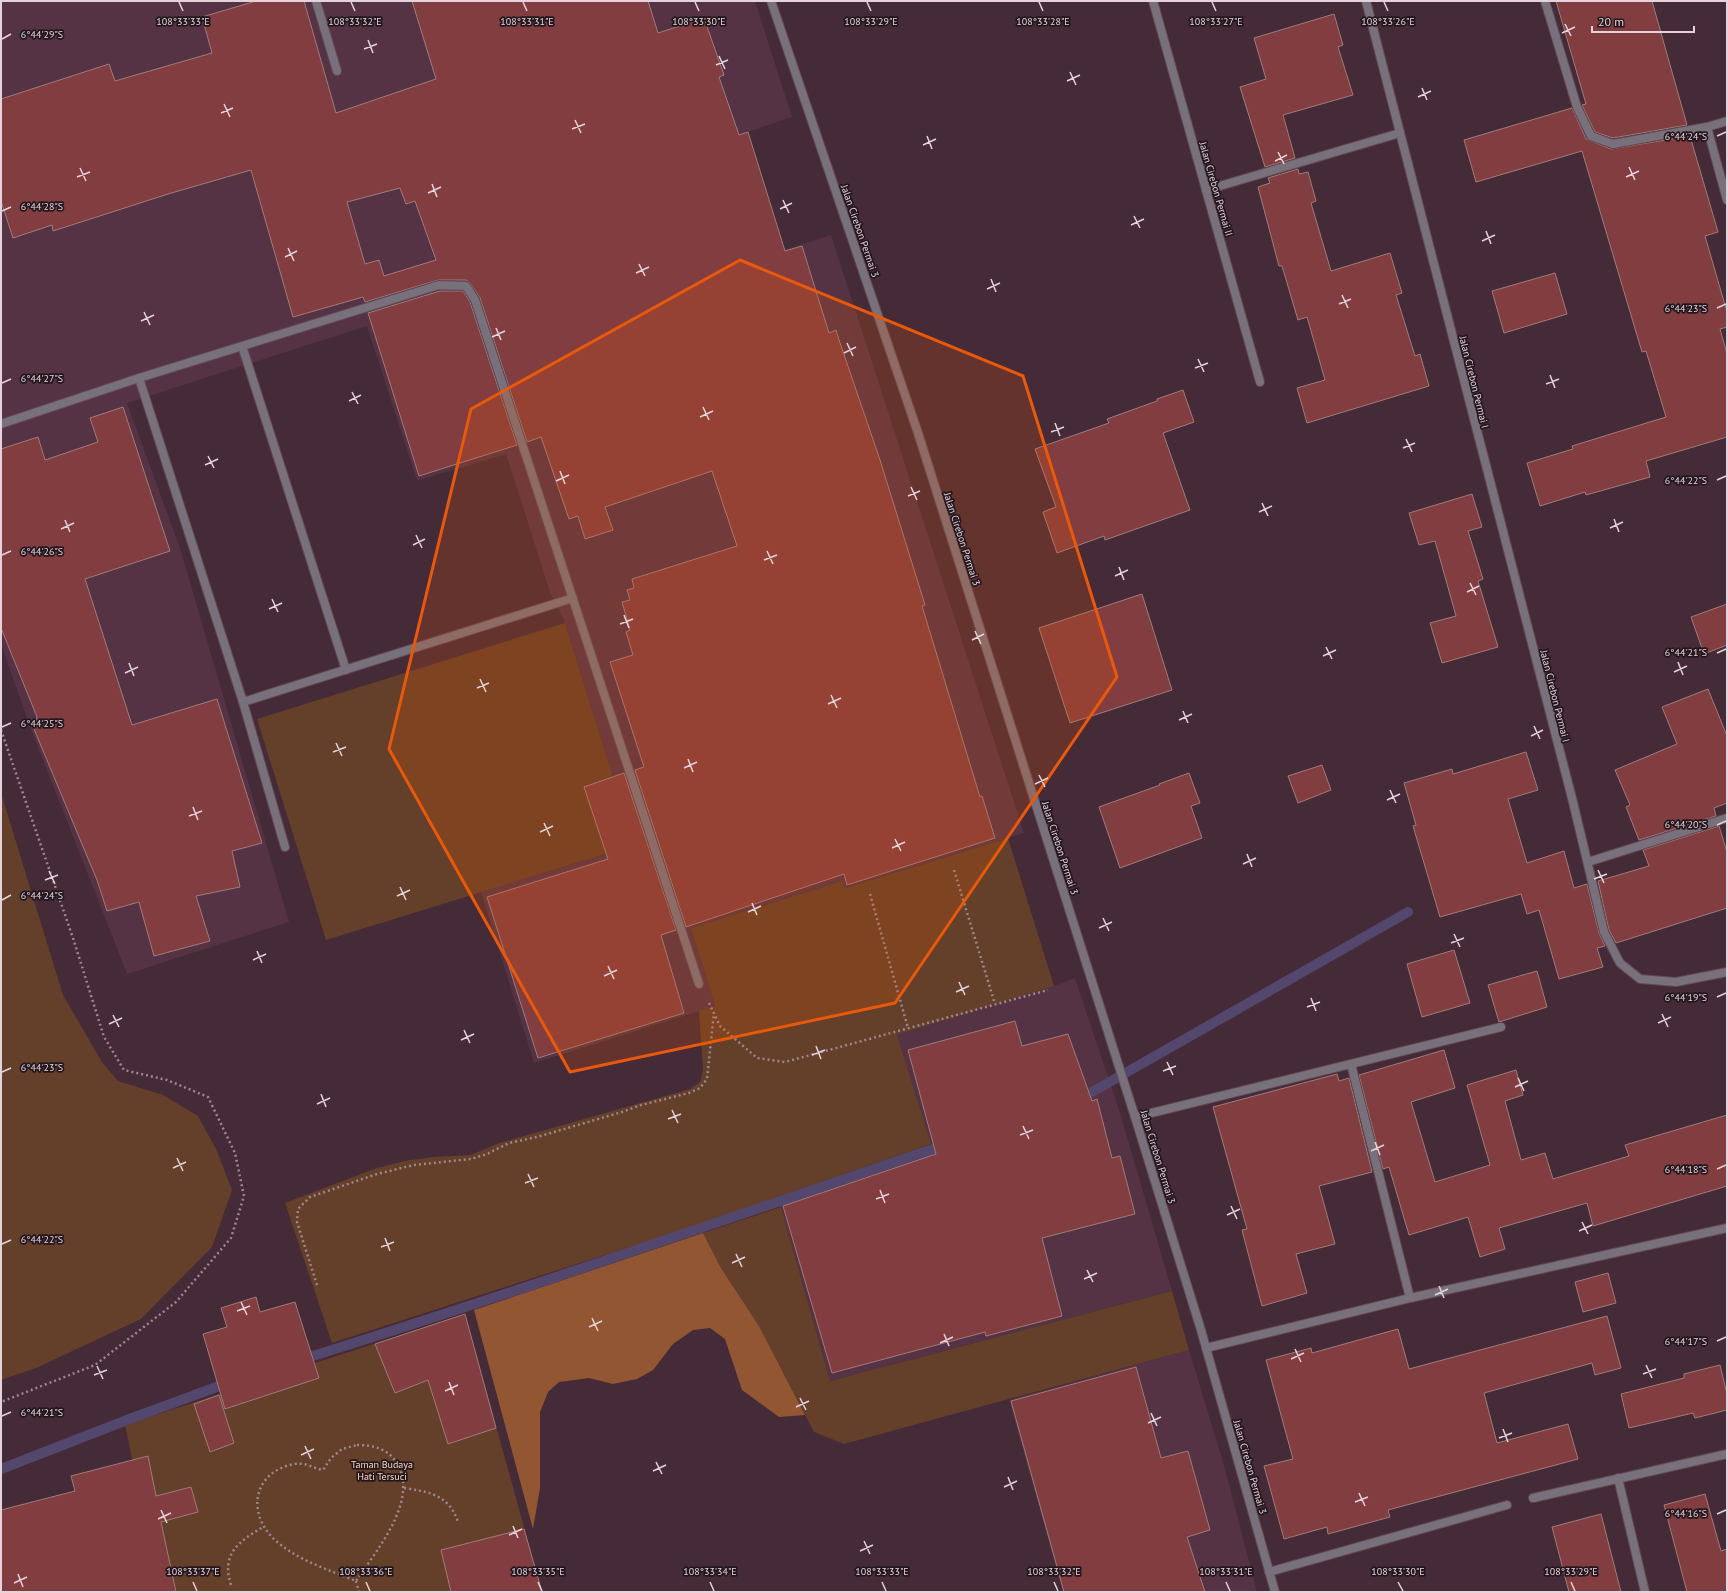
<svg xmlns="http://www.w3.org/2000/svg" width="1728" height="1593" font-family="'PT Sans',sans-serif">
<style>
.built{fill:#534}
.green{fill:#643f29}
.forest{fill:#925732}
.lines{fill:none;stroke-linecap:round;stroke-linejoin:round}
.stream{stroke:#54476e;stroke-width:10}
.building{fill:#813d40;stroke:#a07c7b;fill-rule:evenodd}
.lane-casing{stroke:#624855;stroke-width:10}
.street-casing{stroke:#624855;stroke-width:10}
.path{stroke:#9d8791;stroke-width:2.5;stroke-dasharray:2 3;stroke-linecap:butt}
.lane{stroke:#78707b;stroke-width:8}
.street{stroke:#78707b;stroke-width:8}
.marked{fill:#e8590c;fill-opacity:0.2;stroke:#e8590c;stroke-width:3;stroke-linejoin:round}
.ticks{fill:none;stroke:#e5d3db;stroke-width:1.5}
.labels{text-anchor:middle;dominant-baseline:central;stroke-width:3.5;stroke-linejoin:round;paint-order:stroke}
.street-label{font-size:10px;fill:#e5d3db;stroke:#23171d}
.park-label{font-size:10px;fill:#fad6c1;stroke:#23171d}
.ticks-label{font-size:10px;text-anchor:middle;fill:#e5d3db;stroke:#23171d;stroke-width:3.5;stroke-linejoin:round;paint-order:stroke}
</style>
<rect width="100%" height="100%" fill="#452a38"/>
<g class="built">
<polygon points="1,1 755,1 792,117 623,174 656,291 831,235 1024,833 844,888 842,881 691,928 715,1006 534,1063 481,892 634,845 565,623 550,592 506,454 417,481 367,326 127,403 181,551 289,922 127,974 32,732 1,644"/>
<polygon points="1075,978 1121,1116 1172,1291 830,1381 778,1197 930,1144 897,1035 1054,986"/>
<polygon points="1189,1350 1224,1465 1257,1592 1063,1592 1009,1400"/>
</g>
<g class="green">
<polygon points="565,623 634,845 326,940 257,719"/>
<polygon points="1,793 63,995 102,1062 118,1081 163,1095 198,1116 216,1149 232,1190 212,1247 141,1319 36,1368 1,1380"/>
<polygon points="1008,838 1054,986 897,1035 931,1144 676,1232 332,1343 285,1203 374,1169 404,1161 433,1157 471,1155 499,1143 690,1089 700,1082 703,1070 699,1011 715,1006 691,928 842,881 845,888"/>
<polygon points="781,1207 830,1381 1172,1291 1189,1350 844,1444 814,1432 759,1326 721,1268 703,1233"/>
<polygon points="465,1314 542,1592 160,1592 125,1425"/>
</g>
<polygon class="forest" points="703,1233 721,1268 759,1326 805,1415 779,1417 742,1390 725,1339 710,1328 693,1330 673,1344 653,1370 637,1379 613,1384 589,1378 559,1382 548,1392 540,1412 540,1488 533,1529 474,1310"/>
<g class="lines">
<g class="stream">
<polyline points="1078,1100 1408,912"/>
<path d="M300,1360C518,1292 732,1217 948,1144"/>
<polyline points="1,1469 127,1420 230,1382"/>
</g>
</g>
<g class="building">
<path d="M256,1H304L336,113L436,79L412,1H648L658,33L704,18L724,75L719,77L739,135L748,132L785,251L802,246L829,333L836,330L839,340L880,460L925,605L922,606L980,797L982,796L995,838L847,885L844,874L686,927L635,770L644,767L610,662L633,655L626,632L630,630L622,602L630,600L627,590L634,588L632,579L737,546L712,471L605,507L613,530L585,539L578,516L569,519L541,437L527,442L480,298L470,283L466,280H438L365,302L363,297L293,317L251,170L168,194L53,231L52,225L13,238L1,201V99L109,64L115,81L212,53L202,17ZM400,188L406,204L415,201L436,260L384,276L379,260L365,264L347,202Z"/>
<polygon points="1556,1 1652,1 1687,125 1613,138 1595,132 1582,105 1586,104"/>
<polygon points="1334,14 1343,45 1338,47 1353,95 1283,115 1295,158 1265,167 1240,87 1266,79 1254,38"/>
<polygon points="1572,108 1586,139 1611,149 1690,136 1718,232 1705,236 1727,312 1727,327 1720,329 1727,354 1727,437 1646,461 1650,477 1586,495 1585,492 1540,506 1527,463 1573,449 1572,446 1666,417 1646,351 1642,352 1582,151 1476,182 1464,140"/>
<polygon points="1298,169 1299,174 1308,172 1316,201 1311,203 1331,271 1390,253 1402,293 1396,295 1415,356 1420,354 1429,386 1307,423 1297,388 1325,380 1307,317 1298,320 1282,266 1279,266 1258,187 1270,183 1268,178"/>
<polygon points="1555,273 1567,314 1504,333 1492,291"/>
<polygon points="440,291 463,291 470,302 517,445 419,476 368,313"/>
<polygon points="1183,390 1194,422 1163,433 1190,510 1105,540 1104,536 1057,553 1043,512 1056,507 1035,449 1109,423 1107,419 1157,401 1157,399"/>
<polygon points="123,407 170,551 85,579 132,725 217,699 262,843 232,851 240,887 196,896 210,941 154,956 139,902 107,911 97,880 34,729 37,717 1,628 1,449 38,437 45,460 98,442 90,418"/>
<polygon points="1472,494 1482,527 1468,531 1483,579 1478,581 1498,647 1442,663 1430,623 1456,616 1435,541 1419,545 1409,513"/>
<polygon points="1142,594 1172,690 1070,723 1039,628"/>
<polygon points="1727,604 1727,645 1704,654 1691,617"/>
<polygon points="1708,689 1727,736 1727,803 1714,808 1716,816 1639,840 1626,807 1630,805 1615,770 1677,744 1662,707"/>
<polygon points="1526,752 1538,790 1508,799 1527,863 1564,851 1574,888 1587,884 1599,933 1605,946 1597,948 1603,967 1559,979 1539,910 1527,914 1521,894 1440,917 1413,826 1416,825 1404,783 1452,769 1453,774"/>
<polygon points="1322,765 1331,790 1298,803 1288,776"/>
<polygon points="624,773 676,930 661,935 684,1013 538,1058 487,897 608,859 584,787"/>
<polygon points="1189,773 1200,803 1191,806 1202,838 1120,868 1099,807 1160,785 1159,784"/>
<polygon points="1719,826 1727,852 1727,908 1616,943 1609,930 1598,881 1649,866 1643,850"/>
<polygon points="1454,950 1470,1003 1422,1017 1407,964"/>
<polygon points="1537,971 1547,1007 1499,1022 1488,985"/>
<polygon points="1015,1021 1022,1046 1068,1034 1092,1101 1097,1099 1112,1158 1120,1156 1135,1214 1042,1238 1062,1316 986,1336 985,1332 832,1373 783,1206 936,1154 908,1050"/>
<polygon points="1444,1050 1455,1088 1411,1102 1435,1182 1490,1165 1467,1085 1516,1070 1523,1095 1505,1101 1521,1160 1545,1153 1553,1179 1629,1156 1625,1145 1727,1115 1727,1186 1593,1226 1587,1203 1499,1228 1505,1249 1480,1257 1468,1217 1409,1235 1389,1167 1383,1169 1359,1075"/>
<polygon points="1337,1074 1339,1081 1349,1078 1372,1172 1319,1186 1335,1244 1296,1254 1307,1293 1262,1306 1242,1230 1247,1229 1213,1107"/>
<polygon points="1608,1273 1616,1303 1583,1312 1575,1282"/>
<polygon points="256,1297 260,1312 295,1302 319,1378 225,1409 203,1334 227,1327 221,1308"/>
<polygon points="465,1314 496,1428 448,1444 428,1380 395,1393 375,1344"/>
<polygon points="1607,1316 1621,1368 1595,1375 1592,1363 1484,1393 1497,1443 1568,1424 1578,1459 1388,1510 1390,1517 1328,1534 1327,1527 1284,1539 1264,1466 1293,1459 1266,1360 1311,1348 1312,1353 1398,1329 1409,1369"/>
<polygon points="1720,1365 1727,1394 1727,1410 1695,1418 1693,1413 1629,1428 1621,1394 1684,1378 1684,1374"/>
<polygon points="1136,1367 1161,1458 1188,1451 1210,1530 1187,1537 1205,1592 1064,1592 1011,1401"/>
<polygon points="219,1395 234,1443 210,1452 194,1404"/>
<polygon points="148,1456 156,1496 191,1487 198,1512 161,1522 176,1592 1,1592 1,1510 75,1491 71,1476"/>
<polygon points="1705,1494 1721,1551 1727,1549 1727,1592 1687,1592 1664,1505"/>
<polygon points="1601,1514 1621,1592 1569,1592 1552,1527"/>
<polygon points="524,1529 542,1592 451,1592 441,1550"/>
</g>
<g class="lines">
<g class="lane-casing">
<g id="lane">
<polyline points="316,1 337,71"/>
<polyline points="242,346 346,670"/>
<polyline points="139,378 243,702 573,598"/>
<polyline points="1,424 139,378 439,285 466,286 475,300 699,984"/>
<polyline points="243,702 285,847"/>
</g>
</g>
<g class="street-casing">
<g id="street">
<polyline points="771,1 918,433 1135,1117 1201,1330 1275,1592"/>
<polyline points="1153,1 1260,382"/>
<polyline points="1366,1 1573,802 1604,932 1620,963 1640,979 1676,982 1727,972"/>
<polyline points="1545,1 1577,107 1591,136 1613,144 1707,127 1727,121"/>
<polyline points="1707,127 1727,200"/>
<polyline points="1206,190 1400,133"/>
<polyline points="1588,862 1727,818"/>
<polyline points="1351,1064 1410,1298"/>
<polyline points="1135,1117 1501,1027"/>
<polyline points="1206,1348 1410,1298 1727,1228"/>
<polyline points="1618,1478 1645,1592"/>
<polyline points="1533,1498 1727,1454"/>
<polyline points="1269,1572 1507,1505"/>
</g>
</g>
<g class="path">
<polyline points="1,730 73,938 104,1037 124,1070 167,1080 208,1097 235,1153 244,1196 231,1238 176,1302 95,1365 1,1402"/>
<polyline points="954,870 995,1004"/>
<polyline points="870,894 908,1028"/>
<polyline points="709,1003 720,1026 757,1058 785,1062 1048,990"/>
<polyline points="317,1285 297,1222 298,1209 310,1197 377,1174 414,1165 471,1159 487,1154 509,1143 537,1137 622,1112 641,1105 689,1093 700,1088 707,1079 714,1013"/>
<path d="M357,1445C374,1445 389,1449 398,1465C418,1502 376,1551 356,1581C329,1570 297,1560 275,1540C246,1513 253,1472 294,1464C305,1462 313,1468 323,1470L331,1458L342,1449Z"/>
<path d="M404,1488C430,1492 449,1495 458,1522"/>
<polyline points="356,1581 359,1592"/>
<path d="M231,1585C221,1554 238,1542 263,1527"/>
</g>
<use href="#lane" class="lane"/>
<use href="#street" class="street"/>
</g>
<path class="marked" d="M740,260L1023,376L1117,677L895,1003L570,1072L389,749L471,409Z"/>
<path class="ticks" d="M179,2L183,11M351,2L355,11M523,2L527,11M695,2L699,11M867,2L871,11M1039,2L1043,11M1212,2L1216,11M1384,2L1388,11M1565,24L1571,36M1562,33L1575,27M2,39L11,34M368,40L373,53M364,49L377,44M719,56L725,69M716,65L728,60M1070,72L1076,85M1067,81L1080,75M1422,88L1427,100M1418,97L1431,91M224,104L230,117M221,113L233,108M575,120L581,133M572,129L585,124M927,136L932,149M1717,136L1726,132M923,145L936,139M1278,152L1284,164M1275,161L1287,155M1629,167L1635,180M80,168L86,181M77,177L90,172M1626,177L1639,171M432,184L437,197M428,193L441,187M783,200L789,213M780,209L792,203M2,211L11,207M1134,216L1140,228M1131,225L1144,219M1486,231L1491,244M1482,241L1495,235M288,248L294,261M285,257L297,251M639,264L645,276M636,273L649,267M991,279L996,292M987,289L1000,283M1342,295L1348,308M1339,304L1351,299M1717,308L1726,304M144,312L150,325M141,321L154,315M496,328L501,340M492,337L505,331M847,343L853,356M844,353L856,347M1198,359L1204,372M1195,368L1208,363M1550,375L1555,388M2,383L11,379M1546,384L1559,379M352,392L358,404M349,401L361,395M703,407L709,420M700,417L713,411M1055,423L1060,436M1051,432L1064,427M1406,439L1412,452M1403,448L1415,443M208,456L214,468M205,465L218,459M560,471L565,484M1717,480L1726,476M556,481L569,475M911,487L917,500M908,496L920,491M1262,503L1268,516M1259,512L1272,506M1614,519L1619,532M65,520L70,532M1610,528L1623,522M61,529L74,523M416,535L422,548M413,545L425,539M767,551L773,564M2,555L11,551M764,560L777,555M1119,567L1124,580M1115,576L1128,570M1470,583L1476,595M1467,592L1479,586M272,599L278,612M269,609L282,603M624,615L629,628M620,624L633,619M975,631L981,644M972,640L984,634M1326,647L1332,659M1717,653L1726,649M1323,656L1336,650M1678,662L1683,675M129,663L134,676M1674,672L1687,666M125,673L138,667M480,679L486,692M477,688L489,683M831,695L837,708M828,704L841,698M1183,711L1188,723M1179,720L1192,714M1534,726L1540,739M2,727L11,723M1531,736L1543,730M336,743L342,756M333,752L346,747M688,759L693,772M684,768L697,762M1039,775L1045,787M1035,784L1048,778M1390,790L1396,803M1387,800L1400,794M193,807L198,820M189,816L202,811M544,823L550,836M1717,825L1726,821M540,832L553,826M895,839L901,851M892,848L905,842M1247,854L1252,867M1243,864L1256,858M1598,870L1604,883M49,871L55,884M1594,879L1607,874M45,880L58,875M400,887L406,900M397,896L410,890M2,900L11,895M752,903L757,915M748,912L761,906M1103,918L1109,931M1099,928L1112,922M1454,934L1460,947M1451,943L1464,938M257,951L262,963M253,960L266,954M608,966L614,979M604,976L617,970M959,982L965,995M956,992L969,986M1717,997L1726,993M1311,998L1316,1011M1307,1007L1320,1002M1662,1014L1668,1027M113,1015L119,1027M1658,1023L1671,1017M109,1024L122,1018M464,1030L470,1043M461,1040L474,1034M816,1046L821,1059M812,1055L825,1050M1167,1062L1173,1075M1163,1071L1176,1066M2,1072L11,1068M1518,1078L1524,1091M1515,1087L1528,1081M321,1094L326,1107M317,1104L330,1098M672,1110L678,1123M668,1119L681,1114M1023,1126L1029,1139M1020,1135L1033,1130M1375,1142L1380,1155M1371,1151L1384,1145M177,1158L183,1171M173,1168L186,1162M1717,1169L1726,1165M528,1174L534,1187M525,1183L538,1178M880,1190L885,1203M876,1199L889,1194M1231,1206L1237,1219M1227,1215L1240,1209M1582,1222L1588,1234M1579,1231L1592,1225M385,1238L390,1251M2,1244L11,1240M381,1247L394,1242M736,1254L742,1267M732,1263L745,1257M1087,1270L1093,1282M1084,1279L1097,1273M1439,1286L1444,1298M1435,1295L1448,1289M241,1302L247,1315M237,1311L250,1306M592,1318L598,1331M589,1327L602,1321M944,1334L949,1346M1717,1341L1726,1337M940,1343L953,1337M1295,1349L1301,1362M1291,1359L1304,1353M1646,1365L1652,1378M97,1366L103,1379M1643,1374L1656,1369M94,1375L107,1370M449,1382L454,1395M445,1391L458,1385M800,1398L806,1410M796,1407L809,1401M1151,1413L1157,1426M2,1416L11,1412M1148,1423L1161,1417M1503,1429L1508,1442M1499,1438L1512,1433M305,1446L311,1459M301,1455L314,1449M656,1462L662,1474M653,1471L666,1465M1008,1477L1013,1490M1004,1487L1017,1481M1359,1493L1365,1506M1355,1502L1368,1497M161,1510L167,1523M1717,1514L1726,1510M158,1519L171,1513M513,1526L518,1538M509,1535L522,1529M864,1541L870,1554M860,1551L873,1545M18,1574L23,1587M193,1582L197,1591M366,1582L370,1591M538,1582L542,1591M710,1582L714,1591M882,1582L886,1591M1054,1582L1058,1591M1226,1582L1230,1591M1398,1582L1403,1591M1571,1582L1575,1591M14,1583L27,1577"/>
<g class="labels">
<g class="street-label">
<text transform="translate(1216 189) rotate(74)">Jalan Cirebon Permai II</text>
<text transform="translate(860 231) rotate(71)">Jalan Cirebon Permai 3</text>
<text transform="translate(1474 382) rotate(76)">Jalan Cirebon Permai I</text>
<text transform="translate(962 539) rotate(72)">Jalan Cirebon Permai 3</text>
<text transform="translate(1555 696) rotate(76)">Jalan Cirebon Permai I</text>
<text transform="translate(1060 848) rotate(72)">Jalan Cirebon Permai 3</text>
<text transform="translate(1158 1157) rotate(73)">Jalan Cirebon Permai 3</text>
<text transform="translate(1250 1467) rotate(74)">Jalan Cirebon Permai 3</text>
</g>
<g class="park-label">
<text x="382" y="1464">Taman Budaya<tspan x="382" dy="12">Hati Tersuci</tspan></text>
</g>
</g>
<g class="ticks-label">
<text x="183" y="25">108°33'33"E</text>
<text x="355" y="25">108°33'32"E</text>
<text x="527" y="25">108°33'31"E</text>
<text x="699" y="25">108°33'30"E</text>
<text x="871" y="25">108°33'29"E</text>
<text x="1043" y="25">108°33'28"E</text>
<text x="1216" y="25">108°33'27"E</text>
<text x="1388" y="25">108°33'26"E</text>
<text x="42" y="38">6°44'29"S</text>
<text x="1686" y="140">6°44'24"S</text>
<text x="42" y="210">6°44'28"S</text>
<text x="1686" y="312">6°44'23"S</text>
<text x="42" y="382">6°44'27"S</text>
<text x="1686" y="484">6°44'22"S</text>
<text x="42" y="555">6°44'26"S</text>
<text x="1686" y="656">6°44'21"S</text>
<text x="42" y="727">6°44'25"S</text>
<text x="1686" y="828">6°44'20"S</text>
<text x="42" y="899">6°44'24"S</text>
<text x="1686" y="1001">6°44'19"S</text>
<text x="42" y="1071">6°44'23"S</text>
<text x="1686" y="1173">6°44'18"S</text>
<text x="42" y="1243">6°44'22"S</text>
<text x="1686" y="1345">6°44'17"S</text>
<text x="42" y="1416">6°44'21"S</text>
<text x="1686" y="1517">6°44'16"S</text>
<text x="193" y="1575">108°33'37"E</text>
<text x="366" y="1575">108°33'36"E</text>
<text x="538" y="1575">108°33'35"E</text>
<text x="710" y="1575">108°33'34"E</text>
<text x="882" y="1575">108°33'33"E</text>
<text x="1054" y="1575">108°33'32"E</text>
<text x="1226" y="1575">108°33'31"E</text>
<text x="1398" y="1575">108°33'30"E</text>
<text x="1571" y="1575">108°33'29"E</text>
</g>
<rect width="1728" height="1593" fill="none" stroke="#e5d3db" stroke-width="4"/>
<path d="M1592 26v6h102v-6" fill="none" stroke="#e5d3db" stroke-width="2"/>
<text x="1598" y="26" font-size="12" fill="#e5d3db" stroke="#23171d" stroke-width="3" paint-order="stroke">20 m</text>
</svg>
